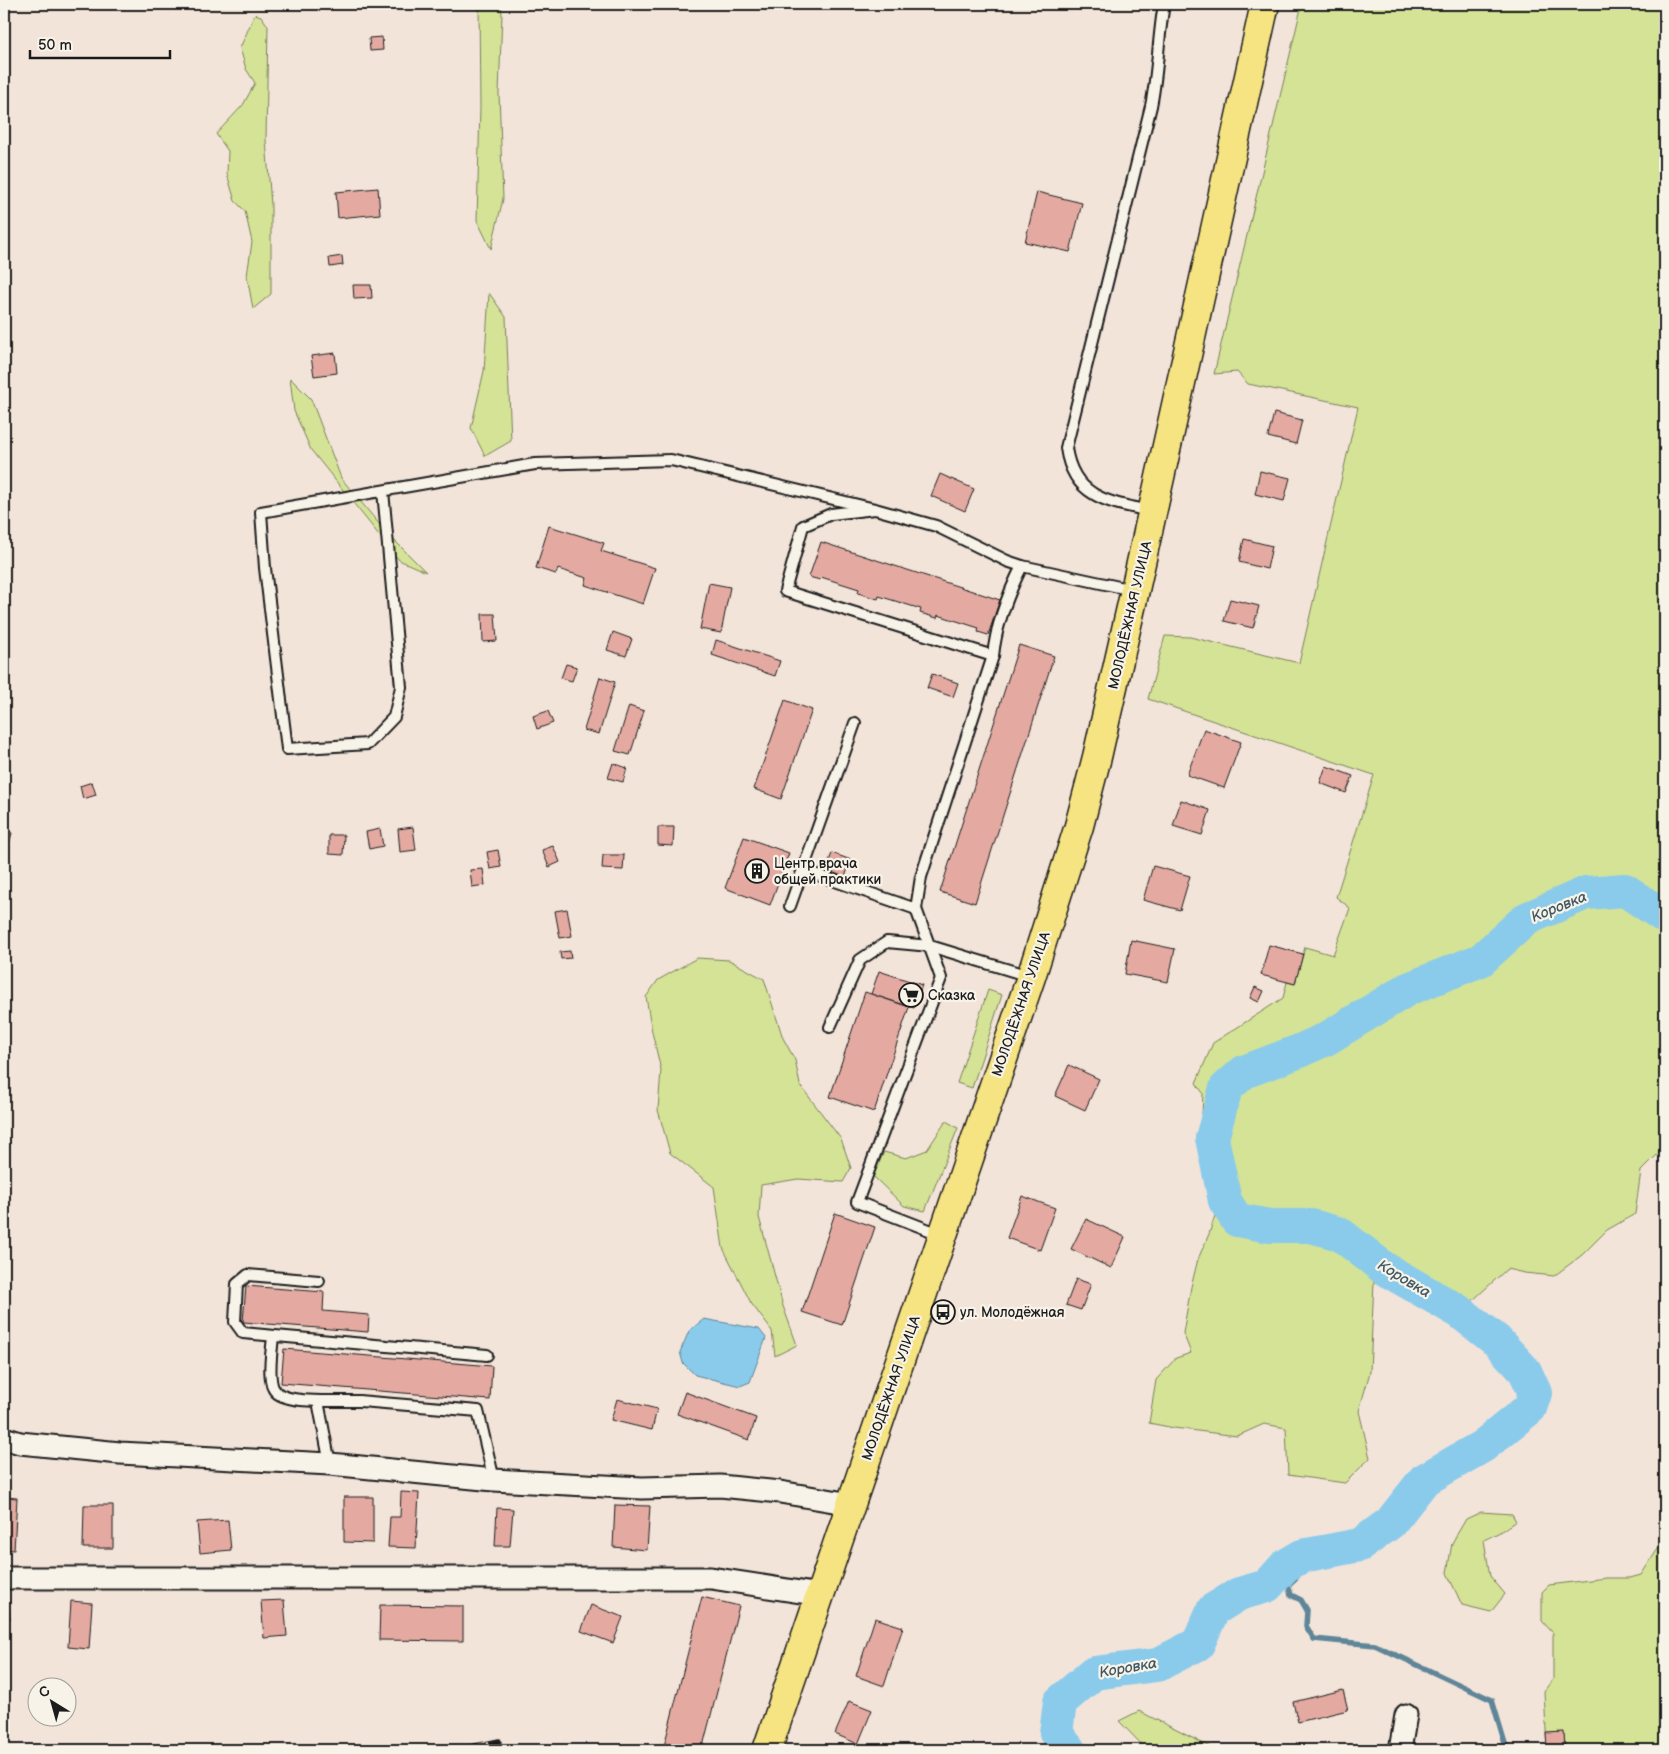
<svg xmlns="http://www.w3.org/2000/svg" width="1669" height="1754" font-family="'Balsamiq Sans',sans-serif">
<style>
.green{fill:#d4e396;stroke:#788059}
.water{fill:#8acbeb;stroke:#5e8598}
.lines{fill:none;stroke-linecap:round;stroke-linejoin:round}
.stream{stroke:#5e8598;stroke-width:5.5}
.river{stroke:#8acbeb;stroke-width:34}
.building{fill:#e4aaa1;stroke:#1c1c1c}
.lane-casing{stroke:#1c1c1c;stroke-width:14}
.street-casing{stroke:#1c1c1c;stroke-width:25}
.primary-casing{stroke:#1c1c1c;stroke-width:31}
.lane{stroke:#f7f3e8;stroke-width:10}
.street{stroke:#f7f3e8;stroke-width:21}
.primary{stroke:#f6e381;stroke-width:28}
.rail-casing{stroke:#1c1c1c;stroke-width:5.5}
.rail{stroke:#f7f3e8;stroke-width:4;stroke-dasharray:11;stroke-linecap:butt}
.labels{text-anchor:middle;dominant-baseline:central;stroke-width:4.5;stroke-linejoin:round;paint-order:stroke}
.street-label{font-size:14px;fill:#1c1c1c;stroke:#f7f3e8}
.poi-label{font-size:14px;fill:#1c1c1c;stroke:#f7f3e8;text-anchor:start}
.water-label{font-size:15px;font-style:italic;fill:#425964;stroke:#f7f3e8}
</style>
<rect width="100%" height="100%" fill="#f3e4da"/>
<filter id="ink" filterUnits="userSpaceOnUse"><feTurbulence type="fractalNoise" baseFrequency=".02" numOctaves="2"/><feDisplacementMap in="SourceGraphic" scale="10" xChannelSelector="R" yChannelSelector="G"/><feConvolveMatrix kernelMatrix="1 2 1 2 8 2 1 2 1" color-interpolation-filters="sRGB"/></filter>
<g filter="url(#ink)">
<g class="green">
<polygon points="479,4 501,4 502,14 499,93 503,199 491,249 477,220 480,108"/>
<polygon points="1302,4 1665,4 1665,1017 1663,1017 1665,1028 1665,1130 1658,1154 1641,1171 1635,1214 1607,1230 1582,1255 1554,1276 1524,1273 1507,1269 1460,1312 1463,1295 1383,1259 1374,1281 1370,1372 1359,1411 1370,1458 1345,1483 1288,1475 1286,1428 1264,1424 1237,1436 1174,1428 1149,1423 1156,1380 1176,1358 1191,1353 1183,1333 1191,1287 1198,1259 1209,1234 1222,1194 1206,1174 1201,1135 1203,1093 1196,1083 1213,1043 1283,998 1287,982 1295,984 1305,947 1333,955 1350,908 1336,897 1374,775 1148,699 1165,636 1190,637 1299,663 1358,407 1248,384 1237,372 1214,374"/>
<polygon points="255,14 261,16 268,26 266,140 271,205 271,294 253,309 247,276 252,242 245,211 235,201 227,174 228,151 216,134 243,105 255,83 246,69 240,48"/>
<polygon points="489,293 506,317 511,441 485,456 471,428 484,371"/>
<polygon points="290,378 311,399 341,478 385,531 426,572 399,560 311,450 294,411"/>
<polygon points="697,958 729,960 764,979 783,1038 795,1060 800,1085 841,1139 851,1168 843,1182 798,1179 761,1185 759,1217 783,1306 797,1345 775,1356 772,1331 751,1303 723,1248 714,1187 670,1153 658,1110 661,1070 652,1032 646,997 658,980"/>
<polygon points="988,990 1002,995 972,1088 957,1083"/>
<polygon points="946,1121 958,1128 925,1211 904,1206 873,1176 884,1152 906,1158 927,1150"/>
<polygon points="1481,1512 1512,1514 1516,1521 1500,1532 1484,1540 1490,1576 1505,1594 1491,1612 1462,1605 1447,1573 1452,1543 1466,1519"/>
<polygon points="1665,1538 1665,1750 1547,1750 1544,1691 1553,1679 1553,1633 1542,1621 1542,1592 1549,1585 1606,1578 1630,1578 1641,1575"/>
<polygon points="1139,1711 1216,1750 1147,1750 1119,1721"/>
</g>
<polygon class="water" points="704,1319 759,1329 766,1338 750,1382 740,1386 695,1375 683,1363 680,1352 689,1331"/>
<g class="lines">
<polyline class="stream" points="1285,1566 1298,1568 1297,1577 1288,1585 1291,1595 1301,1600 1307,1610 1306,1626 1314,1639 1375,1645 1492,1700 1507,1750"/>
<polyline class="river" points="1069,1750 1056,1733 1060,1702 1094,1673 1157,1665 1198,1644 1213,1610 1239,1594 1267,1586 1285,1566 1302,1556 1360,1545 1390,1523 1424,1480 1483,1446 1530,1408 1535,1393 1525,1371 1497,1341 1460,1312 1385,1269 1340,1234 1311,1226 1270,1226 1237,1220 1225,1201 1212,1138 1226,1088 1244,1072 1297,1052 1326,1039 1408,989 1481,960 1526,919 1586,893 1625,890 1665,917"/>
</g>
<g class="building">
<polygon points="382,37 383,50 370,51 369,38"/>
<polygon points="378,188 380,214 338,218 336,192"/>
<polygon points="1037,192 1082,203 1070,252 1025,242"/>
<polygon points="342,256 343,265 330,267 329,258"/>
<polygon points="353,285 371,285 372,298 354,299"/>
<polygon points="335,353 337,373 314,376 311,356"/>
<polygon points="1274,413 1302,420 1296,444 1268,437"/>
<polygon points="1260,471 1290,478 1284,501 1255,494"/>
<polygon points="940,474 974,489 965,511 931,496"/>
<polygon points="549,526 604,543 601,551 655,568 643,604 585,585 587,578 558,569 556,574 536,568"/>
<polygon points="1244,539 1272,546 1267,569 1239,562"/>
<polygon points="821,542 1000,600 988,635 978,632 979,628 938,615 937,618 920,613 921,609 879,596 878,599 858,593 859,589 821,577 820,580 809,577"/>
<polygon points="709,583 730,587 721,633 700,629"/>
<polygon points="1230,599 1259,606 1253,628 1224,621"/>
<polygon points="482,614 495,614 497,641 483,642"/>
<polygon points="613,632 632,639 626,656 607,650"/>
<polygon points="716,640 780,661 775,676 712,655"/>
<polygon points="1019,645 1054,656 975,903 940,892"/>
<polygon points="566,664 577,667 572,681 561,678"/>
<polygon points="932,674 958,683 953,697 927,688"/>
<polygon points="600,677 615,682 599,734 584,730"/>
<polygon points="785,700 812,710 781,799 754,789"/>
<polygon points="629,706 644,711 630,755 615,751"/>
<polygon points="548,711 553,723 537,729 533,716"/>
<polygon points="1204,729 1241,742 1224,788 1187,775"/>
<polygon points="613,763 627,768 623,782 608,778"/>
<polygon points="1326,766 1353,776 1346,793 1320,783"/>
<polygon points="92,782 96,795 83,799 80,786"/>
<polygon points="1181,800 1210,810 1202,835 1173,826"/>
<polygon points="413,827 416,850 400,852 398,829"/>
<polygon points="658,827 674,827 673,846 658,845"/>
<polygon points="380,829 383,846 369,849 366,832"/>
<polygon points="4,831 12,833 9,844 4,843"/>
<polygon points="329,835 344,835 343,855 329,854"/>
<polygon points="744,837 789,853 770,905 725,888"/>
<polygon points="553,846 560,862 549,867 542,850"/>
<polygon points="498,850 501,867 490,869 487,852"/>
<polygon points="832,853 851,860 845,877 826,870"/>
<polygon points="603,855 624,855 623,870 602,869"/>
<polygon points="1153,866 1190,876 1180,910 1143,900"/>
<polygon points="483,869 485,885 472,887 470,870"/>
<polygon points="567,909 572,936 560,938 555,911"/>
<polygon points="1131,940 1175,949 1168,982 1125,974"/>
<polygon points="1269,945 1303,954 1295,984 1261,975"/>
<polygon points="570,951 571,958 561,959 560,952"/>
<polygon points="879,971 922,985 914,1008 871,994"/>
<polygon points="1255,987 1264,991 1259,1002 1250,998"/>
<polygon points="865,992 909,1007 874,1112 830,1097"/>
<polygon points="1069,1065 1099,1079 1085,1110 1055,1096"/>
<polygon points="1022,1196 1055,1208 1040,1250 1007,1238"/>
<polygon points="835,1213 875,1227 842,1325 802,1312"/>
<polygon points="1086,1219 1125,1237 1111,1268 1071,1249"/>
<polygon points="1076,1279 1091,1284 1081,1310 1066,1305"/>
<polygon points="246,1286 324,1292 323,1311 369,1315 368,1332 243,1322"/>
<polygon points="284,1349 492,1366 490,1400 281,1383"/>
<polygon points="685,1392 756,1418 749,1440 677,1414"/>
<polygon points="617,1399 657,1409 652,1430 611,1420"/>
<polygon points="401,1492 419,1493 416,1548 388,1547 390,1517 400,1517"/>
<polygon points="4,1497 17,1498 14,1550 4,1549"/>
<polygon points="344,1497 373,1497 373,1543 344,1542"/>
<polygon points="84,1505 113,1505 113,1548 83,1548"/>
<polygon points="615,1505 650,1506 647,1550 613,1547"/>
<polygon points="497,1508 513,1509 510,1546 495,1546"/>
<polygon points="228,1520 231,1550 200,1553 197,1522"/>
<polygon points="702,1597 739,1606 702,1750 663,1750"/>
<polygon points="4,1599 7,1599 10,1619 4,1619"/>
<polygon points="284,1600 287,1636 264,1638 261,1601"/>
<polygon points="71,1601 92,1603 89,1649 68,1647"/>
<polygon points="380,1605 463,1606 463,1641 379,1640"/>
<polygon points="591,1605 623,1617 613,1643 581,1631"/>
<polygon points="875,1618 903,1627 884,1686 856,1676"/>
<polygon points="1343,1690 1348,1710 1298,1722 1293,1702"/>
<polygon points="849,1701 872,1710 858,1744 835,1734"/>
<polygon points="1564,1732 1565,1750 1547,1750 1546,1733"/>
</g>
<g class="lines">
<g class="lane-casing">
<g id="lane">
<polyline points="383,491 401,687 394,717 368,744 287,749 265,568 261,512 535,464 671,460 875,509"/>
<path d="M1152,511C1110,503 1073,498 1066,448L1151,106C1158,72 1158,38 1164,4"/>
<polyline points="993,656 785,591 803,526 831,514 875,509 936,526 1007,561 1022,566 1133,590"/>
<path d="M803,870L916,909L921,877L993,656C996,625 1008,594 1022,566"/>
<polyline points="790,906 855,723"/>
<polyline points="916,909 941,978 857,1202 942,1235"/>
<polyline points="830,1027 860,960 887,942 930,946 1029,976"/>
<polyline points="319,1281 248,1275 237,1284 235,1322 243,1333 487,1355"/>
<path d="M273,1336C272,1350 266,1383 276,1392C290,1405 340,1400 359,1401C399,1404 439,1408 478,1411L494,1480"/>
<polyline points="318,1401 330,1464"/>
</g>
</g>
<g class="street-casing">
<g id="street">
<polyline points="4,1438 20,1443 120,1453 330,1464 494,1480 642,1488 720,1486 780,1492 851,1504"/>
<polyline points="4,1578 711,1578 820,1595"/>
<polyline points="1400,1750 1406,1715"/>
</g>
</g>
<g class="primary-casing">
<polyline id="primary" points="767,1750 1031,977 1079,826 1097,757 1135,590 1265,4"/>
</g>
<use href="#lane" class="lane"/>
<use href="#street" class="street"/>
<use href="#primary" class="primary"/>
<g class="rail-casing">
<polyline id="rail" points="457,1750 499,1741"/>
</g>
<use href="#rail" class="rail"/>
</g>
</g>
<defs>
<g id="building-ring" transform="scale(1.25)"><circle r="9.5" fill="#f7f3e8" stroke="#1c1c1c" stroke-width="1.5"/><path d="M-4-6H4V6H1V3H-1V6H-4ZM-2.5-4.3h1.7v1.8h-1.7ZM.8-4.3h1.7v1.8H.8ZM-2.5-1h1.7V.8h-1.7ZM.8-1h1.7V.8H.8Z" fill="#1c1c1c"/></g>
<g id="supermarket-ring" transform="scale(1.25)"><circle r="9.5" fill="#f7f3e8" stroke="#1c1c1c" stroke-width="1.5"/><path d="M-6-5.5h2.5l.6 2H6L4.5 2H-2.5L-4.4-4H-6ZM-1.5 3.2a1.3 1.3 0 1 0 .1 0ZM3 3.2a1.3 1.3 0 1 0 .1 0Z" fill="#1c1c1c"/></g>
<g id="bus-ring" transform="scale(1.25)"><circle r="9.5" fill="#f7f3e8" stroke="#1c1c1c" stroke-width="1.5"/><path d="M-5-6H5V4H4V6H2V4H-2V6H-4V4H-5ZM-3.5-4V0h7V-4ZM-3.5 1.2v1.5H-2V1.2ZM2 1.2v1.5H3.5V1.2Z" fill="#1c1c1c"/></g>
</defs>
<g fill-rule="evenodd">
<use href="#building-ring" x="757" y="871"/>
<use href="#supermarket-ring" x="911" y="995"/>
<use href="#bus-ring" x="943" y="1312"/>
</g>
<g class="labels">
<g class="street-label">
<text transform="translate(1130 615) rotate(-77)">МОЛОДЁЖНАЯ УЛИЦА</text>
<text transform="translate(1021 1004) rotate(-71)">МОЛОДЁЖНАЯ УЛИЦА</text>
<text transform="translate(891 1388) rotate(-71)">МОЛОДЁЖНАЯ УЛИЦА</text>
</g>
<g class="poi-label">
<text x="774" y="863">Центр врача<tspan x="774" dy="16">общей практики</tspan></text>
<text x="928" y="995">Сказка</text>
<text x="960" y="1312">ул. Молодёжная</text>
</g>
<g class="water-label">
<text transform="translate(1559 907) rotate(-22)">Коровка</text>
<text transform="translate(1404 1279) rotate(31)">Коровка</text>
<text transform="translate(1128 1668) rotate(-10)">Коровка</text>
</g>
</g>
<rect width="1669" height="1754" fill="none" stroke="#f7f3e8" stroke-width="20"/>
<rect x="10" y="10" width="1649" height="1734" fill="none" stroke="#1c1c1c" stroke-width="2" filter="url(#ink)"/>
<g transform="translate(52 1702) rotate(323)"><circle r="24" fill="#f7f3e8" stroke="#9f9d96"/>
<path d="M0-4L9 19L0 12L-9 19Z" fill="#1c1c1c"/>
<text y="-8" font-size="14" font-weight="bold" text-anchor="middle" fill="#1c1c1c">С</text>
</g>
<path d="M30 50v8h140v-8" fill="none" stroke="#1c1c1c" stroke-width="2.5"/>
<text x="38" y="50" font-size="15" fill="#1c1c1c" stroke="#f7f3e8" stroke-width="4" paint-order="stroke">50 m</text>
</svg>
